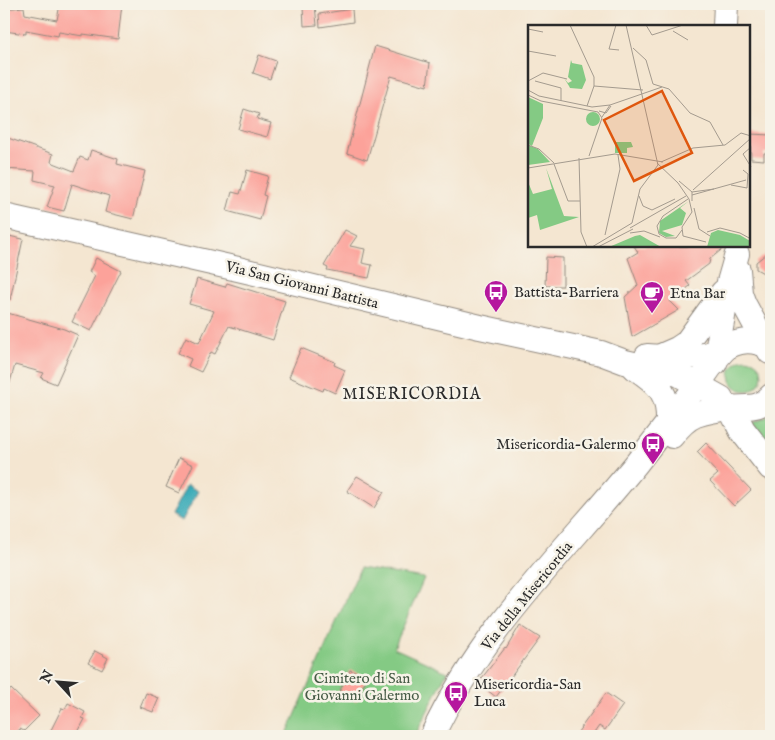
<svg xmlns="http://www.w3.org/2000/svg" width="775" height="740" font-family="'IM FELL English',serif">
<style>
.green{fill:#84ca84;stroke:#587a58}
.water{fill:#3babb8;stroke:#336b72}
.building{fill:#fca29a}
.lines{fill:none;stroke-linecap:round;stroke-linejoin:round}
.major-casing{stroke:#90887e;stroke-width:26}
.highway-casing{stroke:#90887e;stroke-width:28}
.major{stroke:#fff;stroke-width:24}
.highway{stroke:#fff;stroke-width:26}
.labels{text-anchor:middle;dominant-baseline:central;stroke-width:5;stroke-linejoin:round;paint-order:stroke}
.street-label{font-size:15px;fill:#2b2b2b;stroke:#f7f3e8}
.poi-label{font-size:15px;fill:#2b2b2b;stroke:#f7f3e8;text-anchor:start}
.park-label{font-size:15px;fill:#465b46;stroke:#f7f3e8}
.neighbourhood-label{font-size:16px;letter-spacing:1px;fill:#2b2b2b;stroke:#f7f3e8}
.inset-road{fill:none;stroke:#a49b8f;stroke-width:1}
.view{fill:#df570e;fill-opacity:0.15;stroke:#df570e;stroke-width:2.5}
.inset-edge{fill:none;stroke:#2b2b2b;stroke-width:2.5}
</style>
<rect width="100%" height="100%" fill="#f7f3e8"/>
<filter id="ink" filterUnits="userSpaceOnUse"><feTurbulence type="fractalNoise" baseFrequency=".02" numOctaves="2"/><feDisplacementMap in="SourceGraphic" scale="10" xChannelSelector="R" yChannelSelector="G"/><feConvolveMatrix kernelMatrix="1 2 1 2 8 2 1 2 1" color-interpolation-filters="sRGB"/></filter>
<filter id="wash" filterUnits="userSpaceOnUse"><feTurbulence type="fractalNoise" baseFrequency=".0096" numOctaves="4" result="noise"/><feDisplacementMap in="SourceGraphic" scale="20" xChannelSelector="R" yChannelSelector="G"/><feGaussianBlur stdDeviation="1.12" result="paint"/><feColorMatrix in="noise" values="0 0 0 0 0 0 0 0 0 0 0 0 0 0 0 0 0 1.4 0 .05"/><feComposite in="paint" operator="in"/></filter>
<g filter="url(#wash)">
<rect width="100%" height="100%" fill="#f4e6d1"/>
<g class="green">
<circle cx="746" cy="375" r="16"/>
<polygon points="771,415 771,451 752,423"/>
<polygon points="360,568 424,578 394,648 447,672 415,736 286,736"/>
</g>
<polygon class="water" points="187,485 198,491 182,521 171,515"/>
<g id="blocks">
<g class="building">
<polygon points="60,4 122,4 118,39 83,34 83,36 59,32 58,36 26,30 26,34 4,31 4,9 24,7 25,14 57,20"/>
<polygon points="315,5 317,25 304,26 303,7"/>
<polygon points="352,9 353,22 320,27 319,14"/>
<polygon points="375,46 430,63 427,86 391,76 367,160 347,153"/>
<polygon points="259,55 276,61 270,79 253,73"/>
<polygon points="244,109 259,114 257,119 271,123 267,137 238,129"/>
<polygon points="750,134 771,135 771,153 764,153 764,160 751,159"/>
<polygon points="8,138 53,154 51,162 74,171 80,157 88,160 91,150 118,159 117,164 145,171 133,219 105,212 109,196 72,184 64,211 47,207 55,185 34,180 35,171 4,169 4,148 6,149"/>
<polygon points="247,170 268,176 263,195 266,196 260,220 227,211 232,192 240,194"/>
<polygon points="345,230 357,236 350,246 365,249 362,263 372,265 369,278 327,270 328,268 324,266"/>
<polygon points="4,235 23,239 10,300 4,299"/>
<polygon points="634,246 726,246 710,259 709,264 686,281 690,286 670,301 679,310 632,337 625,297 638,285 628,258 638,252"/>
<polygon points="771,250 771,277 756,269 756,262"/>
<polygon points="546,257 563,258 563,286 545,286"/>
<polygon points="96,258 121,271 91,331 72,322 95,276 89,272"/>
<polygon points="197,279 225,287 227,283 285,301 273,340 229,326 215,354 211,352 201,372 188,366 191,359 178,353 186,337 199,343 214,311 189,304"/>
<polygon points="4,312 64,329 78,335 56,384 41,378 44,373 15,365 8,389 4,389"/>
<polygon points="301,348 335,362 334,365 345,370 335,393 324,388 323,391 289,377"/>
<polygon points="706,443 751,490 734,506 710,481 718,474 697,452"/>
<polygon points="179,458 193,465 179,493 166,487"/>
<polygon points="357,476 384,492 374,508 347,491"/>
<polygon points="520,625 540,638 496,697 478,683 505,648 506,649"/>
<polygon points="95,651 108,658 102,670 88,663"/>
<polygon points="350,670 367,678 356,701 339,692"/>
<polygon points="11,689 39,716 24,731 20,729 12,736 4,736 4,697"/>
<polygon points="146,693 159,698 153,712 140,707"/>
<polygon points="606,693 623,705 605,730 599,726 592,736 575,736"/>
<polygon points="68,703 85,712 82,718 85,719 76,736 48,736 62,708 65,709"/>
</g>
</g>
</g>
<g filter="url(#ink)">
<use href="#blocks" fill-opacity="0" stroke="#90887e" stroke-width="1"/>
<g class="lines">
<g class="major-casing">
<g id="major">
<polyline points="725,26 726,4"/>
<polyline points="4,216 238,269 480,327 601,353 625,362 678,374 721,398"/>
<polyline points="738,270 740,293 744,304 770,352"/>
<path d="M647,356C668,358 695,359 716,352C725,349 732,343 741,342C755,339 759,345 771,345"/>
<polyline points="661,356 677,349 686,343 723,292"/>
<polyline points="715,363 729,282 737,254"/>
<path d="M635,368C659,384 669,393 668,422"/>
<path d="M672,436C678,428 686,419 696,415C705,412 721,409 731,408C747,406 759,410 771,396"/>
<path d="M432,736C480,632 564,552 636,464C657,437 678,410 699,383C708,371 716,357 727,347"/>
</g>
</g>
<g class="highway-casing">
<polyline id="highway" points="731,408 742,430 771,467"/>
</g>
<use href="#major" class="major"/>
<use href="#highway" class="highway"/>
</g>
</g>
<defs>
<g id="bus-pin" transform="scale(1.25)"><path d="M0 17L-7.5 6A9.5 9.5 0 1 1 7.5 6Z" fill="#b5179e" stroke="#f7f3e8"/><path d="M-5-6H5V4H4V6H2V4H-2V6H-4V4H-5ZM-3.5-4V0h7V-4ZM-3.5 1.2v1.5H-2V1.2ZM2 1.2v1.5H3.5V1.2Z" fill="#fff"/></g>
<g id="cafe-pin" transform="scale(1.25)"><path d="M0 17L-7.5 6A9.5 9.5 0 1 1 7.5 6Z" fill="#b5179e" stroke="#f7f3e8"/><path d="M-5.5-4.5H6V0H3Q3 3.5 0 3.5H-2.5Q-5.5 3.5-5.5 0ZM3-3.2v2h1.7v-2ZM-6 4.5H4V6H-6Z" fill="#fff"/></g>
</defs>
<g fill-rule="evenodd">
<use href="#bus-pin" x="496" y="292"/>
<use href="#cafe-pin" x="652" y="293"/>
<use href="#bus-pin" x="653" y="444"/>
<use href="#bus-pin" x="456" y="693"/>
</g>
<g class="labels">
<g class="street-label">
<text transform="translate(302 285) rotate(14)">Via San Giovanni Battista</text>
<text transform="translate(527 596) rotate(-51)">Via della Misericordia</text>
</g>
<g class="poi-label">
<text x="514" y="292">Battista-Barriera</text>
<text x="670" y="293">Etna Bar</text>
<text x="636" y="444" text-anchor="end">Misericordia-Galermo</text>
<text x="474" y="684">Misericordia-San<tspan x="474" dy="17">Luca</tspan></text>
</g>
<g class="park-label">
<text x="362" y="678">Cimitero di San<tspan x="362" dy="17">Giovanni Galermo</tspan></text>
</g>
<g class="neighbourhood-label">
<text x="412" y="395">MISERICORDIA</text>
</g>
</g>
<g transform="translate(528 25)">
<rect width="222" height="222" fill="#f4e6d1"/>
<path d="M43,35L44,38L54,40L58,55L54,64L42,63L41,61L36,53L40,58L44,56L40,52ZM0,72L15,79V93L4,121L0,119ZM58 94a7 7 0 1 1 14 0a7 7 0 1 1-14 0ZM87,117H103L105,122L99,123V128H87ZM0,120L10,124L22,137L0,140ZM18,143L36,191L51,192L12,205L9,190L0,193V157L5,169L24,164ZM161,176L152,183L158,188L154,200L134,206L147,211L138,212L131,208L132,196ZM190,205L212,210L222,216V222H179L183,208ZM112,210L133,222H81L107,211Z" fill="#84ca84"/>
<path class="inset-road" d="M42,0L66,52V61M88,0L81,24L91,25M98,0L130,140M118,0L124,10L155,0M0,4L15,7M145,6L160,15M105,23L118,35L125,59L141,64L162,88L182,97L195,120M0,26L28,31M0,56L15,48L39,54M7,56L33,63V76M66,61L115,65M0,65L11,71L64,82L82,80M0,70L13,76L70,87L74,93L61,131M59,81L66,61M71,86L78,88L83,81M74,92L82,80L134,62M0,120L11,124L26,138M223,122L215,129L223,142M51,133L53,207L59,222M133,137L165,123L197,120L213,108L223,111M129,138L150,158L161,174L164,187L154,202L155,211L178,217M26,139L40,176H52M0,143L87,129L135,137M151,156L164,167V176M203,160L219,163L220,149L215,145M165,165L223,113M164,167L186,164M164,170L218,155M111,171L115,181L124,185L147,174M166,183L171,204L182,211M102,203L158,171M154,205L148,213H138L131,209L129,201L135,191L160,174M179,207L192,203L212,208L223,214M102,208L116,206L132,212M77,210L92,144L90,130M64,222L104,198L112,164L130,140M70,222L105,204"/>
<path class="view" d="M134,66L164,128L106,156L76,95Z"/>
<rect width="222" height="222" class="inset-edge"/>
</g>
<rect width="775" height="740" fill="none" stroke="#f7f3e8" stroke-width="20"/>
<g transform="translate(58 682) rotate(296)" stroke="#f7f3e8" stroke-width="4" paint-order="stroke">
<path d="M0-4L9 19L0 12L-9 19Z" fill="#2b2b2b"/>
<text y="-8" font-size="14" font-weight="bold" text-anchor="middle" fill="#2b2b2b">N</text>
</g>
</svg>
